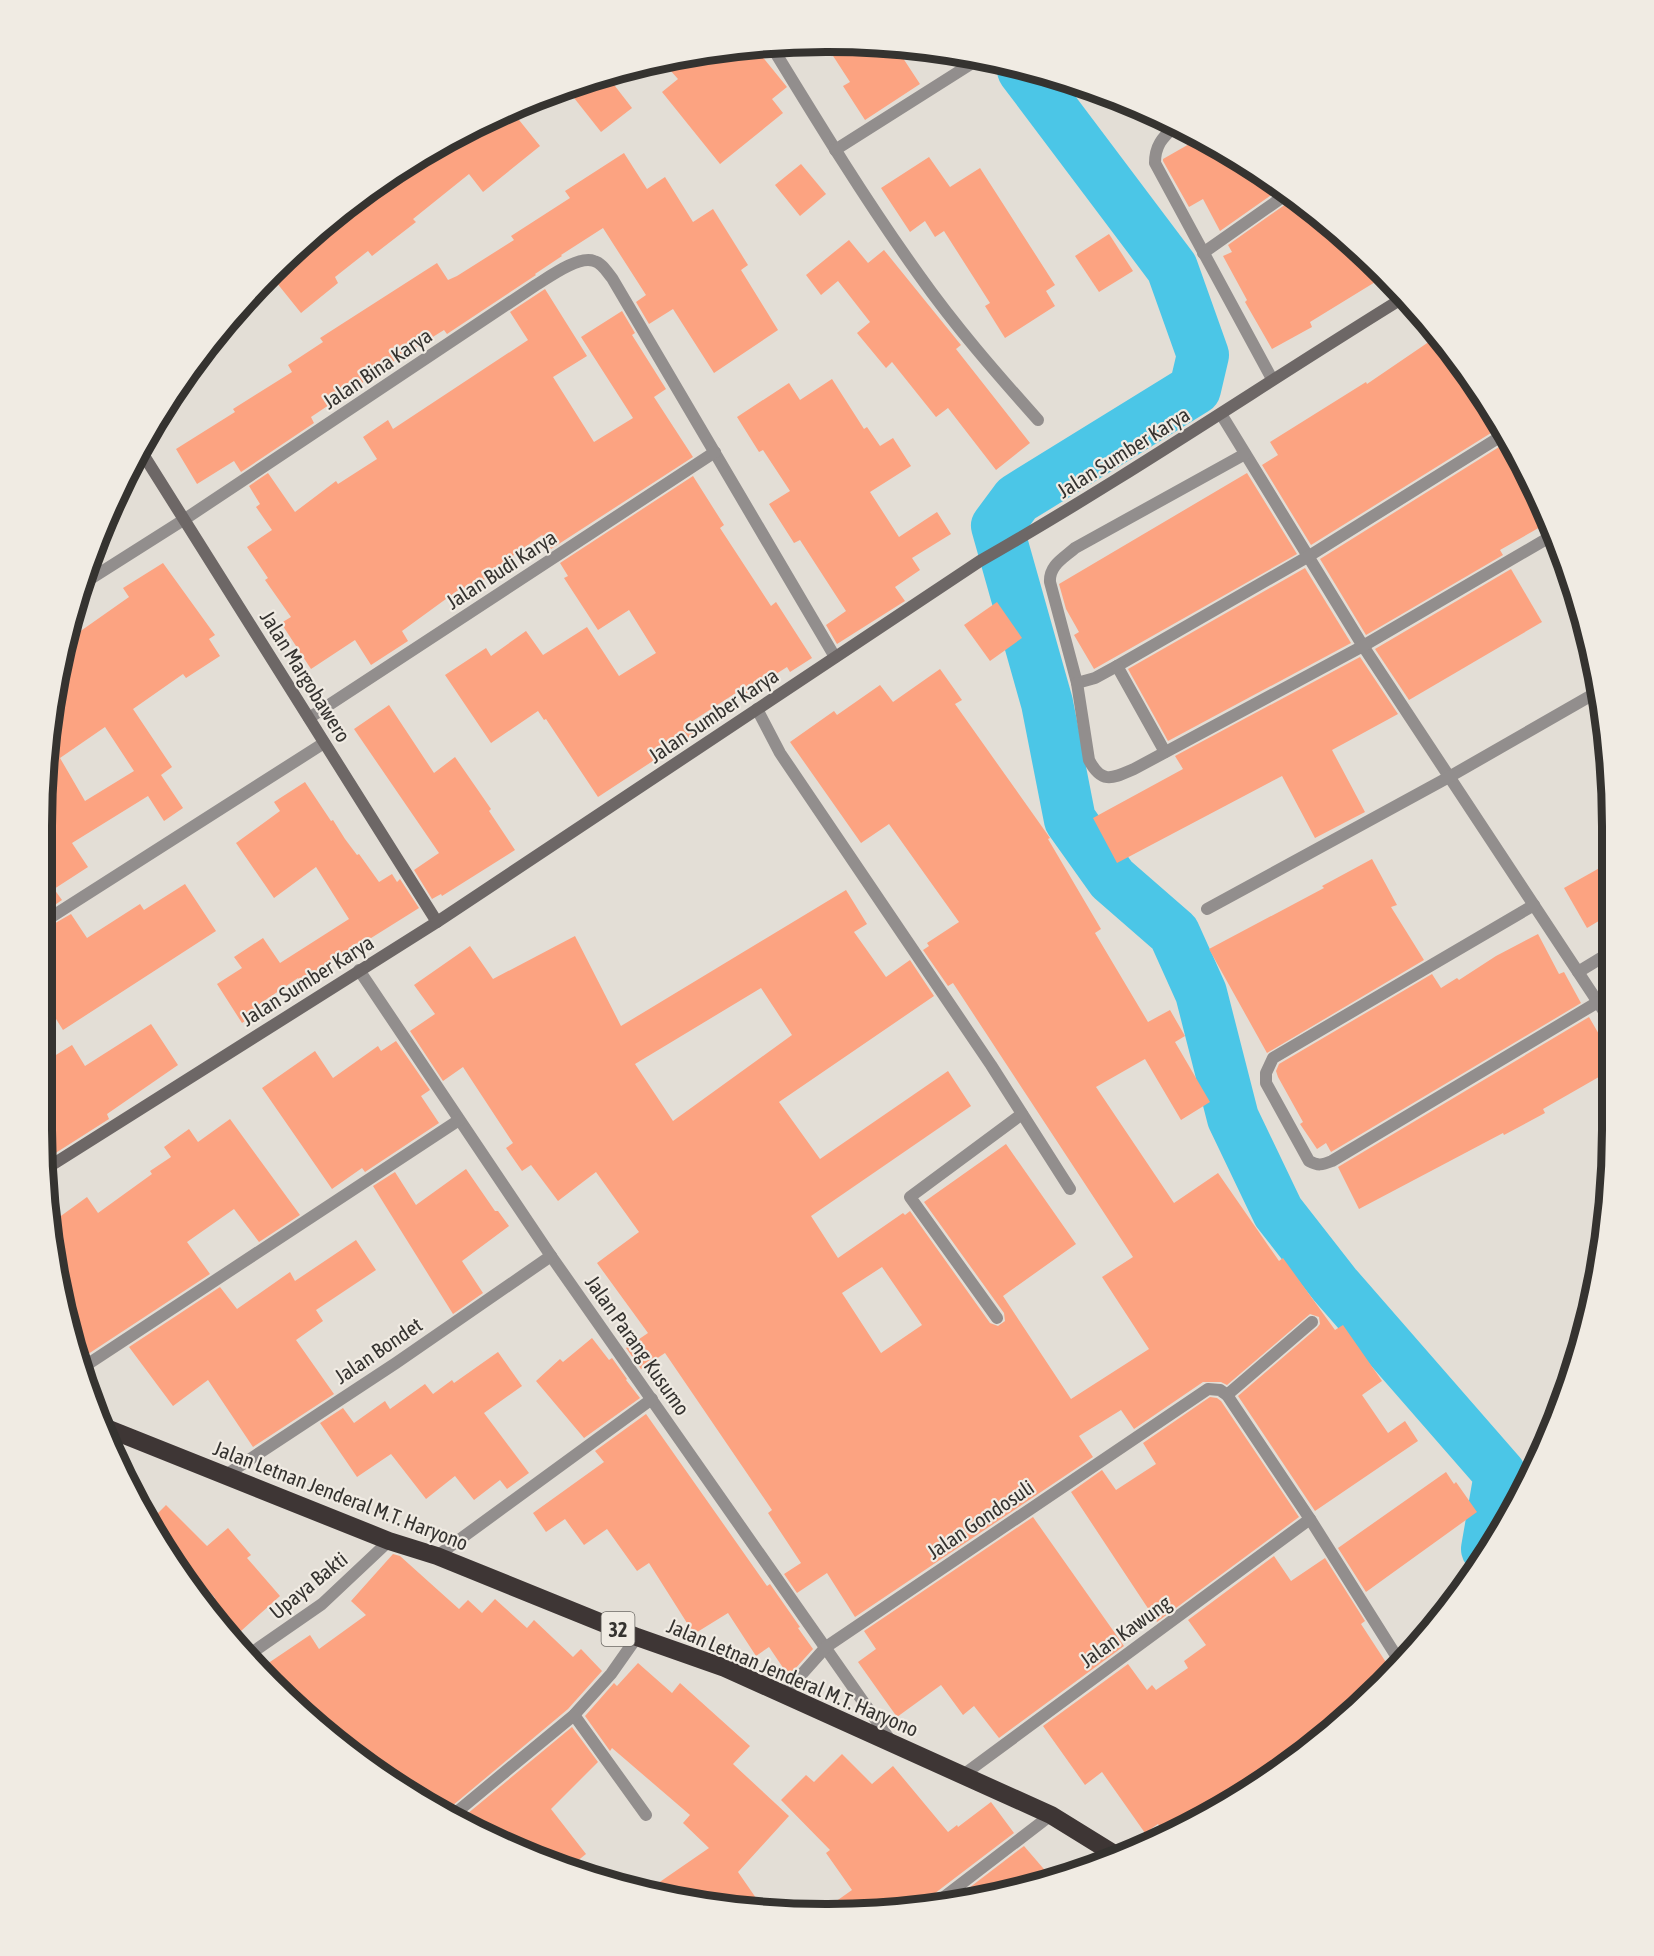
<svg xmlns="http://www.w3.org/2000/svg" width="1654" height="1956" font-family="'Asap Condensed',sans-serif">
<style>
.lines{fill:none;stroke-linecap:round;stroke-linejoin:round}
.river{stroke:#4bc6e7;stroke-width:52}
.building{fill:#fca381;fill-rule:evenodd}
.lane{stroke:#928e8d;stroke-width:12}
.street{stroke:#928e8d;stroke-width:12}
.secondary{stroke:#6d6766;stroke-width:12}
.highway{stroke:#3e3635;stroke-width:18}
.labels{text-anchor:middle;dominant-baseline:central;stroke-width:4.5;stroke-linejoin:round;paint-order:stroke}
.shield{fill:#f0ebe3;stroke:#6d6a66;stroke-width:1.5}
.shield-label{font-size:20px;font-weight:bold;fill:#353330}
.street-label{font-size:21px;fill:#353330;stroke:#f0ebe3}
.rim{fill:none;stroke:#353330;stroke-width:8}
</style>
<rect width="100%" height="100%" fill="#e3ded6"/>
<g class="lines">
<polyline class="river" points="1023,70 1172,268 1203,355 1195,389 1017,499 997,526 1047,703 1070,820 1112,879 1174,933 1201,993 1233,1118 1278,1212 1335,1285 1500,1474 1487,1549"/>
</g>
<g class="building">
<polygon points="824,42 897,49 920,84 865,120 843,86 850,82"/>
<polygon points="756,49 787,87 772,99 783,113 720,164 662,92 678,79 662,61 674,57"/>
<polygon points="608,77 632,108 601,132 567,89"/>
<polygon points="511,110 540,146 483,192 469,174 413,219 416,222 372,256 368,251 335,277 338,283 301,313 272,277 309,237 391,174"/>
<polygon points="1198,139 1263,174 1280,189 1220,231 1203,199 1189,207 1163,161 1163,159"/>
<polygon points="624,153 647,189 665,177 693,222 713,209 748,265 741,270 778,330 714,373 673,309 649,324 636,302 646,295 603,228 561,255 562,256 535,274 536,275 447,334 444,330 391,363 394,367 374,381 371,377 311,417 314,423 241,472 234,461 197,484 176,449 235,412 233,409 292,372 288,365 323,342 320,338 437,263 448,280 457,276 514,240 511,236 570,198 565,191"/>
<polygon points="929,157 950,187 980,168 1055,285 1046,291 1055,306 1005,338 985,306 990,303 944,231 935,237 925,221 910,232 881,188"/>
<polygon points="801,164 826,194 800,216 775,185"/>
<polygon points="1293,199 1385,276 1310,322 1312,327 1272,349 1245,302 1247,300 1223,256 1232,252 1228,245"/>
<polygon points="1109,234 1133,271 1099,292 1075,256"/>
<polygon points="849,240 868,263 884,250 961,345 956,349 1030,443 996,470 948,408 936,417 892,362 886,368 857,333 870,322 838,281 821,295 806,275"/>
<polygon points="545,289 587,356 553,377 594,442 633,418 581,337 622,311 635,333 632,335 666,389 654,397 693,457 551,549 542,535 483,577 485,579 464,593 461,588 402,631 408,641 371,665 355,640 311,669 281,623 291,617 265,580 268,578 247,547 272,530 256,507 260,504 249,486 268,473 295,512 336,481 338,484 377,459 363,437 388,420 393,429 528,340 510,312"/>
<polygon points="1436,337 1480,391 1499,428 1311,545 1262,465 1278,455 1270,442 1366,382 1367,384"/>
<polygon points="832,379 864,429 867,427 880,446 893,438 911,466 870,492 899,537 937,512 951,534 912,558 920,570 895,587 905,601 837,644 826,625 846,611 800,540 794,543 769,504 790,491 763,450 759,452 737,417 789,383 800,400"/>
<polygon points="1507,442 1549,522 1500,550 1503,555 1366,635 1320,559"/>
<polygon points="1247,473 1297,554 1094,669 1074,635 1079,632 1066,609 1059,584"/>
<polygon points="693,476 724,525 720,528 771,606 776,602 812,658 790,672 787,667 745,694 742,689 688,724 694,734 598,797 546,719 544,720 538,711 491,743 445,675 486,648 491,656 526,631 543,655 587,627 619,676 656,653 629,610 598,630 564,578 568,576 560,563"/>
<path d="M163,563L215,635L209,639L220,656L186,678L183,674L133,709L172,767L161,775L183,808L164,821L148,796L72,843L88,867L54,889L62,900L46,911L49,725L65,642L129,597L123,588ZM105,727L134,771L85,801L60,758Z"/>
<polygon points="1305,568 1351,643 1168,741 1128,669"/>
<polygon points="1511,569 1542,622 1409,700 1375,649"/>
<polygon points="997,602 1022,638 990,661 964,625"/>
<polygon points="1360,657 1398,714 1332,750 1365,812 1315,838 1282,776 1117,863 1093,818 1183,769 1175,756"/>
<path d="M940,669L962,700L955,704L1050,838L1048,839L1101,929L1095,933L1148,1022L1170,1010L1185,1036L1175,1042L1210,1102L1181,1120L1145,1059L1096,1087L1174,1203L1218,1173L1279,1261L1283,1258L1335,1330L1343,1325L1382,1381L1362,1395L1388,1433L1405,1421L1418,1441L1315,1511L1238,1396L1317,1328L1320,1324L1319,1317L1310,1314L1227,1385L1221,1382H1203L1134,1429L1121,1410L1079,1436L1093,1457L855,1617L827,1573L797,1593L784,1574L801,1563L768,1513L772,1510L665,1353L641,1369L626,1348L648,1333L597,1263L639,1232L596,1172L558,1201L531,1165L522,1171L506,1148L513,1143L463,1067L443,1081L410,1031L435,1014L414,985L470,946L493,979L575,936L621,1026L846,890L867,924L854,932L886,977L910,960L934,996L779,1102L820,1159L948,1071L971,1106L811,1216L838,1258L903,1213L905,1215L910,1211L990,1323L998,1326L1005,1321L1004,1313L924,1202L1006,1144L1076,1244L1003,1296L1071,1399L1149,1349L1102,1277L1133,1257L953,983L948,986L923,950L929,946L927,943L959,922L889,824L861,843L790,742L834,711L837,715L880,685L893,702ZM761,988L792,1035L673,1121L635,1064ZM882,1267L922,1325L881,1353L842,1293Z"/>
<polygon points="389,705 434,773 455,757 491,809 489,811 515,850 442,896 441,894 432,899 414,870 439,853 354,729"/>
<polygon points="305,782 331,821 333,820 345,839 357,855 359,854 379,882 392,874 397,882 400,879 419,908 328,965 331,969 304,987 298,978 258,1005 261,1011 242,1023 217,984 242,968 234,957 263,938 280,963 349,919 316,867 274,898 236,843 280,811 274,802"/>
<polygon points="1372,859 1397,905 1391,907 1424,960 1267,1053 1209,949 1324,888 1322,886"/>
<polygon points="1612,861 1612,913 1587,928 1564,888"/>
<polygon points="185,884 216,931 63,1030 44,1000 45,929 71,914 87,938 140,904 144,910"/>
<polygon points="1538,934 1559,974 1564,972 1581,1003 1331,1152 1326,1143 1317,1149 1300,1124 1303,1122 1278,1077 1276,1071 1279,1064 1432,974 1441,988 1457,978 1459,980 1496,956"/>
<polygon points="1589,1017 1611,1055 1611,1070 1543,1109 1545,1113 1504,1135 1503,1133 1359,1209 1338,1167"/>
<polygon points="151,1024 178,1065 107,1114 109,1119 54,1154 43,1136 42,1129 43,1063 72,1045 85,1066"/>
<polygon points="396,1041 430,1090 421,1096 439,1123 365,1172 362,1168 332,1189 262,1088 315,1051 333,1078 378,1046 381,1051"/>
<polygon points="230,1119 300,1215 259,1242 234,1209 187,1242 210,1274 79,1360 69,1332 54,1221 87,1197 98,1213 152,1174 150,1171 171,1157 164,1147 189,1129 198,1142"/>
<polygon points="466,1169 495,1211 498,1211 509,1226 462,1261 483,1293 453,1314 373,1186 395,1172 416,1205"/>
<polygon points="356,1240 376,1270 316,1310 323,1321 296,1340 334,1394 253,1447 208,1380 173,1406 129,1347 220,1287 237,1309 290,1272 295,1281"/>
<polygon points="592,1338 609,1360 612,1358 627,1379 626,1380 640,1398 584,1438 536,1381 560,1359 563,1362"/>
<polygon points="498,1352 522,1386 484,1413 529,1473 507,1489 500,1480 474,1500 455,1476 426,1499 391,1454 357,1477 320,1423 343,1408 354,1423 385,1401 390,1409 425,1384 433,1394 452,1380 454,1383"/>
<polygon points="1210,1397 1217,1398 1221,1401 1299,1517 1157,1622 1071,1492 1102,1470 1116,1490 1156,1464 1143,1443"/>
<polygon points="646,1414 767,1586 770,1584 800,1627 798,1628 813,1649 794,1670 788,1675 769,1647 756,1656 728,1613 694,1634 649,1563 637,1571 607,1529 584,1545 565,1519 546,1532 533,1513 604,1462 595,1451"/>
<polygon points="1446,1472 1454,1484 1456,1482 1477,1512 1366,1592 1338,1548"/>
<polygon points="166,1505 207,1546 228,1528 251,1555 247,1558 280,1596 232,1639 208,1604 215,1598 168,1544 152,1519"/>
<polygon points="1033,1517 1124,1646 999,1738 974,1706 963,1715 941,1685 897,1717 858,1662 876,1649 864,1631"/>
<polygon points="393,1554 400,1556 459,1609 468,1600 482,1613 495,1599 527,1628 534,1620 573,1657 581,1649 602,1671 568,1709 446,1811 391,1782 261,1668 310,1635 319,1649 366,1615 351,1601"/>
<polygon points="1274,1556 1291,1581 1325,1558 1365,1621 1361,1624 1391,1670 1263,1782 1165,1834 1158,1824 1145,1833 1102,1772 1085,1785 1043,1726 1128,1664 1147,1690 1152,1685 1156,1690 1188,1668 1184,1661 1206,1645 1188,1620"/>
<polygon points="638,1663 672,1693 680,1683 750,1746 733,1764 789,1816 738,1872 756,1898 742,1907 725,1907 651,1888 709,1848 683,1823 690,1815 612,1748 610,1751 585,1716 614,1683 617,1686"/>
<polygon points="572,1727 598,1762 551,1809 586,1854 571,1866 527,1854 461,1819"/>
<polygon points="842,1754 872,1784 893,1766 948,1832 957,1825 958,1827 991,1802 1014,1833 926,1900 923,1907 828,1907 852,1890 826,1853 830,1850 781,1800 806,1775 814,1782"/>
<polygon points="1024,1846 1049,1875 952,1901"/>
</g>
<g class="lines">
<g class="lane">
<polyline points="757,709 780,753 991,1065 1070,1189"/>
<polyline points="997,1318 910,1197 1022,1114"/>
<polyline points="1227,1395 1312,1322"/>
</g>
<g class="street">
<path d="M772,47C819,124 866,201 919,275C955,326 996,373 1038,420"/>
<path d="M1174,127C1162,138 1155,146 1155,163L1272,379"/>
<polyline points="835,150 974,62"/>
<polyline points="1203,253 1287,194"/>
<polyline points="1221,414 1363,646 1611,1022"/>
<path d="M1245,454L1075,548C1064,558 1049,565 1050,582L1077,683L1095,678L1117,666L1309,556L1503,435"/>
<path d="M84,583L185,519L536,285C549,277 579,255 594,261C602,263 607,272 612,278L835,657"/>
<polyline points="1117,666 1165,752"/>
<path d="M1077,683L1089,760C1102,785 1113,778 1134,769L1363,646L1555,534"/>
<polyline points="309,718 715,452"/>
<path d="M1534,905L1273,1058L1266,1073V1083L1309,1161C1318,1166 1322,1165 1332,1161L1598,1002"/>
<polyline points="1207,909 1449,777 1599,691"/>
<polyline points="45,921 324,743"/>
<polyline points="359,970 551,1256 890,1740"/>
<polyline points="1578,972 1611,952"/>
<polyline points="82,1368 459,1120"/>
<polyline points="226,1475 396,1363 551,1256"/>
<polyline points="437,1556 652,1399"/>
<polyline points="247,1656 322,1604 389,1541"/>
<polyline points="784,1694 826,1647 1208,1389 1220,1390 1227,1395 1310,1519 1400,1662"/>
<polyline points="574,1715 646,1815"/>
<polyline points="963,1775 1310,1519"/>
<polyline points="453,1815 574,1715 611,1674 637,1637"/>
<polyline points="931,1907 1051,1815"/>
</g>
<g class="secondary">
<polyline points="141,451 437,922"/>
<path d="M47,1168L437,922L980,561C1124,479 1262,385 1403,298"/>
</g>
<polyline class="highway" points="104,1427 389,1541 437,1556 637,1637 725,1668 1051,1815 1119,1857"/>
</g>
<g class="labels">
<rect class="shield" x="601.5" y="1612" width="33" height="34" rx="4.5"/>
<g class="shield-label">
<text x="618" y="1629">32</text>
</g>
<g class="street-label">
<text transform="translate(377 368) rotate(-34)">Jalan Bina Karya</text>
<text transform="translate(1123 452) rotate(-32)">Jalan Sumber Karya</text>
<text transform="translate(501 569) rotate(-33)">Jalan Budi Karya</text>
<text transform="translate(306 676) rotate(58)">Jalan Margobawero</text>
<text transform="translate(713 715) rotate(-34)">Jalan Sumber Karya</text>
<text transform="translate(307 980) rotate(-32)">Jalan Sumber Karya</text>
<text transform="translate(638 1345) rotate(55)">Jalan Parang Kusumo</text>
<text transform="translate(378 1350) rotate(-34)">Jalan Bondet</text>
<text transform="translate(341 1495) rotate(21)">Jalan Letnan Jenderal M.T. Haryono</text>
<text transform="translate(980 1519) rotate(-34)">Jalan Gondosuli</text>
<text transform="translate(308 1585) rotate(-39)">Upaya Bakti</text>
<text transform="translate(1125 1631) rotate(-36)">Jalan Kawung</text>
<text transform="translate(793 1677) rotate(23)">Jalan Letnan Jenderal M.T. Haryono</text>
</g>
</g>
<path d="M0 0H1654V1956H0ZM826 52H828A774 774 0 0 1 1602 826V1130A774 774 0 0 1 828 1904H826A774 774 0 0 1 52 1130V826A774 774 0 0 1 826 52Z" fill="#f0ebe3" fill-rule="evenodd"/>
<path class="rim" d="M826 52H828A774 774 0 0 1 1602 826V1130A774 774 0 0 1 828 1904H826A774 774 0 0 1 52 1130V826A774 774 0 0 1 826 52Z"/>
</svg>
